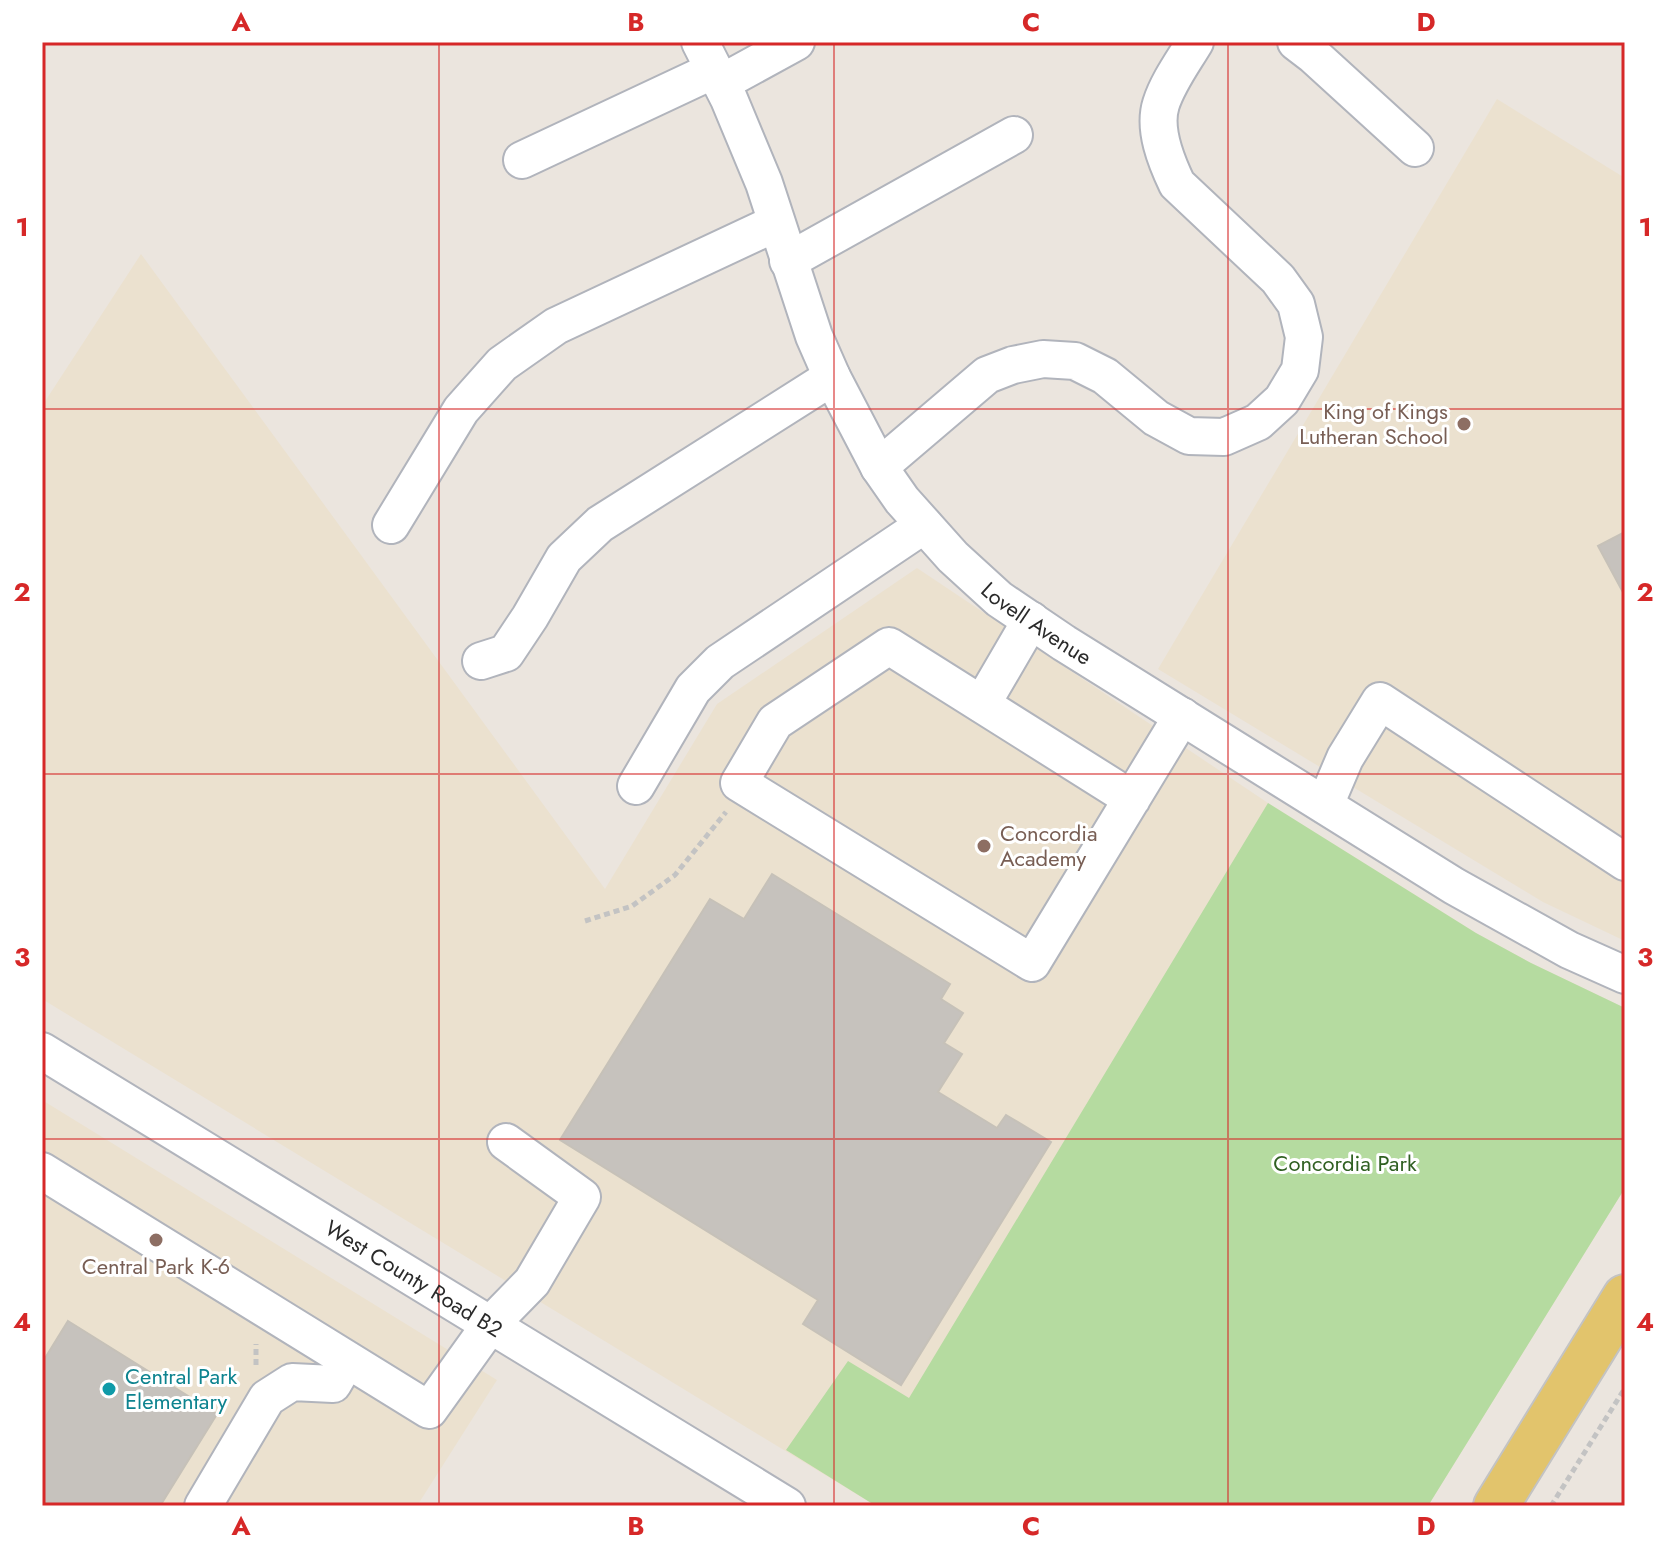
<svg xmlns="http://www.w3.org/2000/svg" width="1667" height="1548" font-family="Jost,sans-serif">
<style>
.education{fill:#ebe1cf}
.green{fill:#b5dba0}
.building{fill:#c6c2bd;stroke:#c6c1b8;stroke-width:2}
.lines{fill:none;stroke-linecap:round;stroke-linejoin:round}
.minor-casing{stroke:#b1b4bc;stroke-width:40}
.major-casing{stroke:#c3c3c3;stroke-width:48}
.path{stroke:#c3c3c3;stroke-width:5;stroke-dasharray:6 4;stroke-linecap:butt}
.minor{stroke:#fff;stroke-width:36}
.major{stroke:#e2c46c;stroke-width:44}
.grid{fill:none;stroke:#d62828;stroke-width:2;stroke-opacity:0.55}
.education-dot{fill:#8d6e63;stroke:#fff;stroke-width:3}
.culture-dot{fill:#0f9aa8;stroke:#fff;stroke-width:3}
.labels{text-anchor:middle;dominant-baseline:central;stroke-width:6;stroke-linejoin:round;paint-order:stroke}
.education-label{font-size:22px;fill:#785e54;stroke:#fff;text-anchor:end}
.street-label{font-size:22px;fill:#2a2a2a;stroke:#fff}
.park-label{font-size:22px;fill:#306022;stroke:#fff}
.culture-label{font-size:22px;fill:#0d838f;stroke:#fff;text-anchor:start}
.neatline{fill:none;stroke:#d62828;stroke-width:3}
.grid-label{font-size:26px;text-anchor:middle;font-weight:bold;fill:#d62828}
</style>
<rect width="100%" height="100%" fill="#ebe5de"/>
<g class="education">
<polygon points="1497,99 1625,178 1625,941 1543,902 1158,669"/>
<polygon points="141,254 605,889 717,704 917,568 1268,803 1476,933 1531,963 1625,1008 1625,1188 1428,1506 876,1506 42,999 42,406"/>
<polygon points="42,1100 497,1380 417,1506 42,1506"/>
</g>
<polygon class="green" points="1268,803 1476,933 1531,963 1625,1008 1625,1188 1428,1506 876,1506 786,1450 848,1361 909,1398"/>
<g class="building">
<polygon points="1625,532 1625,596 1598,546"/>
<polygon points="772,874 950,984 941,999 963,1013 944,1043 962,1054 938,1092 997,1128 1006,1115 1051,1142 901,1385 803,1324 818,1300 560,1140 710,899 744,919"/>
<polygon points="68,1321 217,1414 160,1506 42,1506 42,1363"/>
</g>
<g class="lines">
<g class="minor-casing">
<g id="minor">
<path id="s1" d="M700,42L729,99L764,183L814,336L832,377L879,467L902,500L953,557L999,599L1064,643L1454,886L1569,950L1625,975"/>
<polyline points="1296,42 1313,55 1415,148"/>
<polyline points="721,83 796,42"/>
<polyline points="522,160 714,70"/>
<polyline points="788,261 1014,135"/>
<path d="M879,467L987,375L1013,365L1043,359L1075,361L1105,376L1156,418L1189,436L1224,437L1258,422L1282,400L1300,370L1304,337L1296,304L1278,279L1177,184C1166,161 1153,129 1161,104C1168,82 1183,62 1195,42"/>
<polyline points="391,525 461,410 502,364 556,326 776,223"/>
<polyline points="481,661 506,653 530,617 564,558 600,524 832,377"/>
<polyline points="982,704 1031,620"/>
<polyline points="636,786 693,689 720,662 924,525"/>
<polyline points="1132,799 889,646 775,722 739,783 1032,963 1182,716"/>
<polyline points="1325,805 1345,758 1380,701 1625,862"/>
<path id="s2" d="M42,1051L787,1506"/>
<polyline points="42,1171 429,1410 490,1325 532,1282 582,1197 506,1142"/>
<polyline points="203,1506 267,1398 292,1382 333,1384 347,1360"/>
</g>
</g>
<g class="major-casing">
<polyline id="major" points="1496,1506 1625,1297"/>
</g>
<g class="path">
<polyline points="585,921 632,906 675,875 726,812"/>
<polyline points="256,1365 256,1344"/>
<polyline points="1551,1506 1625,1388"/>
</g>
<use href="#minor" class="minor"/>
<use href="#major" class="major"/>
</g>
<path class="grid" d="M439,42V1506M834,42V1506M1228,42V1506M42,409H1625M42,774H1625M42,1139H1625"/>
<g class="education-dot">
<circle cx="1464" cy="424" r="8"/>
<circle cx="984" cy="846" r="8"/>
<circle cx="156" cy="1240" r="8"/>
</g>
<circle class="culture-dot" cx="109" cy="1389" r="8"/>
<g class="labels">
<g class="education-label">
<text x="1448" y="411">King of Kings<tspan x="1448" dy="25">Lutheran School</tspan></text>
<text x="1000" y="833" text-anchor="start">Concordia<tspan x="1000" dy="25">Academy</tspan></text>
<text x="156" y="1266" text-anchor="middle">Central Park K-6</text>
</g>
<g class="street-label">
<text stroke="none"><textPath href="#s1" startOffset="686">Lovell Avenue</textPath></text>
<text stroke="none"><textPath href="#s2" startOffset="436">West County Road B2</textPath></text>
</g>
<g class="park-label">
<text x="1345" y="1163">Concordia Park</text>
</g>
<g class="culture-label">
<text x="125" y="1376">Central Park<tspan x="125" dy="25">Elementary</tspan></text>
</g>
</g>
<rect width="1667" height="1548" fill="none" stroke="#ffffff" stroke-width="88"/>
<rect x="44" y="44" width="1579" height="1460" class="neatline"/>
<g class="grid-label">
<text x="241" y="31">A</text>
<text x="636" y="31">B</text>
<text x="1031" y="31">C</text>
<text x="1426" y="31">D</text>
<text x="22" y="236">1</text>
<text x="1645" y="236">1</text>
<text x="22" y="601">2</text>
<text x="1645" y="601">2</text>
<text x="22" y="966">3</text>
<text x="1645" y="966">3</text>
<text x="22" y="1331">4</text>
<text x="1645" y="1331">4</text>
<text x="241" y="1535">A</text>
<text x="636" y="1535">B</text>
<text x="1031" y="1535">C</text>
<text x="1426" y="1535">D</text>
</g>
</svg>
